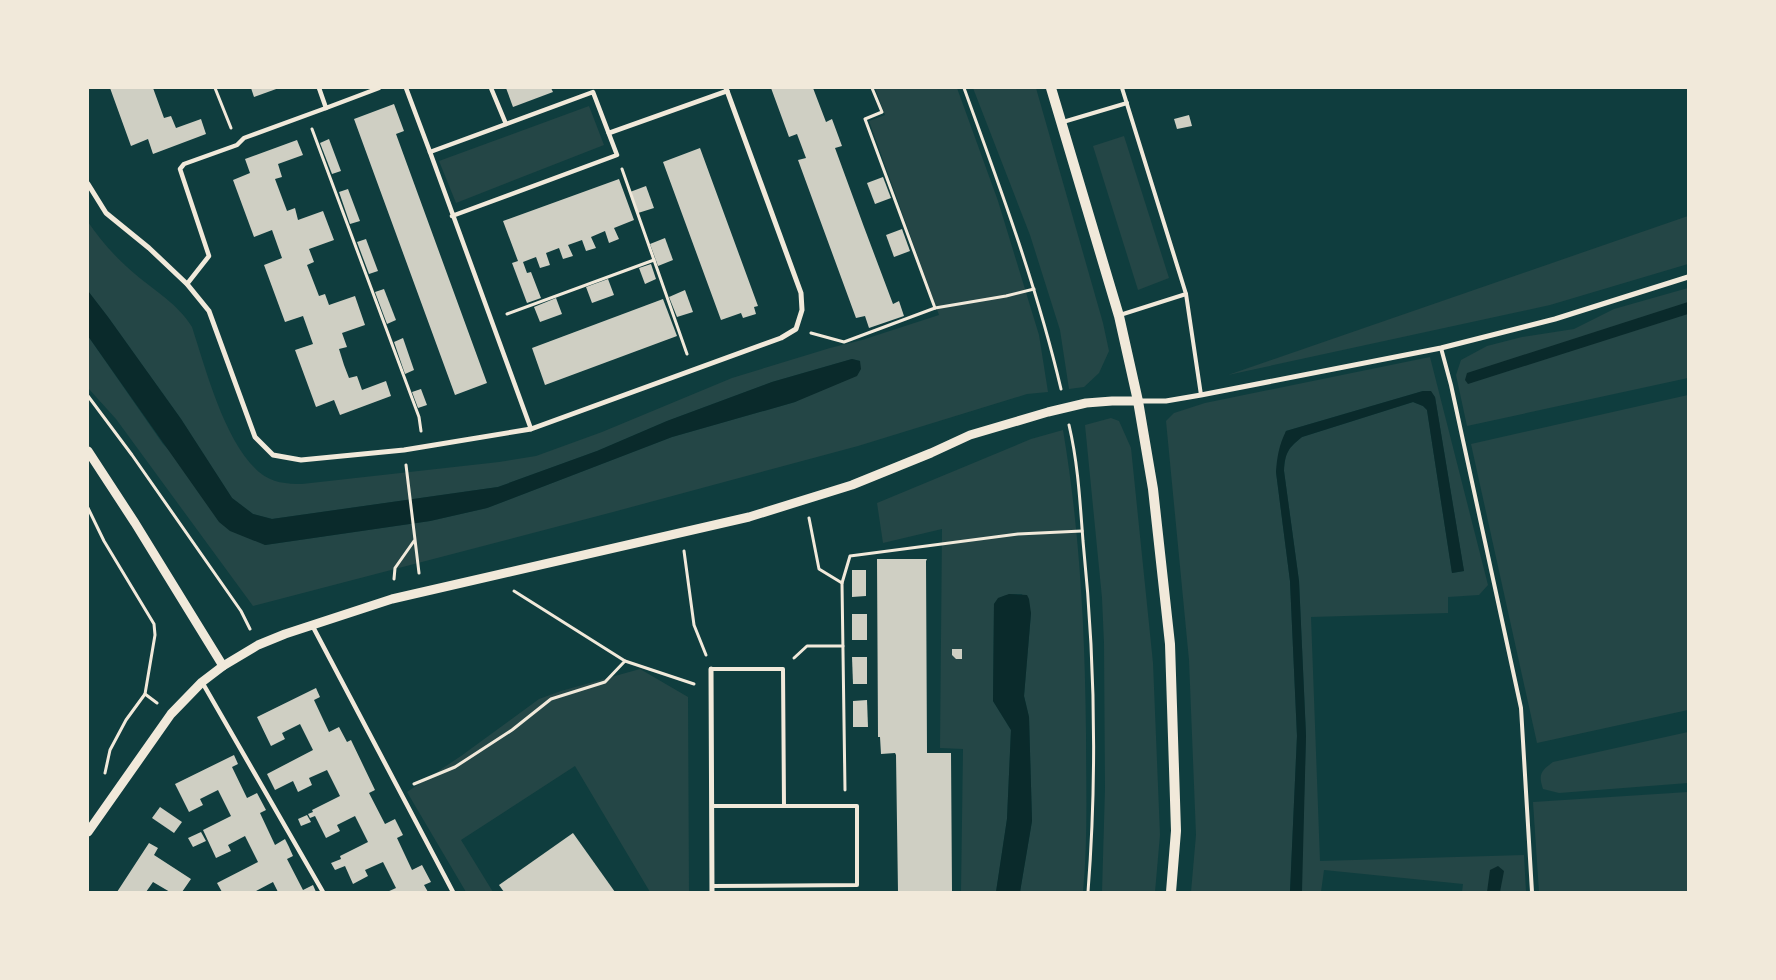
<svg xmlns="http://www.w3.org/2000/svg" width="1776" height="980" font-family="'Sofia Sans Condensed',sans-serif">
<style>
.green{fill:#244646}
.water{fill:#0a2a2b}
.building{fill:#cfcfc3}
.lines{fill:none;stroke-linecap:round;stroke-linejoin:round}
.path{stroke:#f1e9da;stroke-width:3}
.service{stroke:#f1e9da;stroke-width:4}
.pedestrian{stroke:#f1e9da;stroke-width:4.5}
.minor{stroke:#f1e9da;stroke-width:5}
.tertiary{stroke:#f1e9da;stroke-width:9}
.secondary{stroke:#f1e9da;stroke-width:10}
</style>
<rect width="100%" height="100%" fill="#0f3d3e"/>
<g class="green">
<path d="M875,88H957L998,201L1039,335L1048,392L1027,394L858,446L613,512L253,606L116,419L88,388V336L163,444L265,545L430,521L487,508L672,437L795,402L860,361L852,359L772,382L667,421L597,451L498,487L272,519L253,514L232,498L181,419L108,317L88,291V222C101,241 117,259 135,274C155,291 178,304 192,327C206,370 225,443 259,472C272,483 287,484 302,484L499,462L536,456L602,432L732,378L830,348L862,340L939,315L869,121L885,115Z"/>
<polygon points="973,88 1036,88 1103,323 1109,351 1099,373 1084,387 1069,389 1060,330 1030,235"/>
<polygon points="589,106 604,145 456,203 439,161"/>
<polygon points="1124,136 1169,278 1138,290 1093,146"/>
<polygon points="1688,216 1688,264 1550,305 1228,375"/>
<polygon points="1688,288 1688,378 1467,426 1456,375 1461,360 1487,346 1522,337 1574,329 1614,309"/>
<path d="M1430,357L1488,585L1479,595L1448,597V613L1311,617L1320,861L1524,855L1526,892H1462L1463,884L1324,870L1321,892H1301L1306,735L1299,581L1284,471C1285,453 1288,448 1302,437L1413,402L1423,406L1427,410L1452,573L1464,571L1435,397L1423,391L1286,431L1276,472L1290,581L1297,736L1290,892H1191L1196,835L1189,660L1166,421L1174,413L1205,403Z"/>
<polygon points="1688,395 1688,710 1537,743 1471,444"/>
<polygon points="1111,418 1119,421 1131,448 1153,663 1160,835 1155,892 1102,892 1105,789 1104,643 1102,598 1085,425"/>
<path d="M1063,430C1080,531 1085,632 1086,733C1086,786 1088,840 1083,892H1020L1032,821L1029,717L1024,696L1031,613L1022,594C1010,594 1001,594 994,604L993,701L1011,730L1007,819L996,892H961L963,749L940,748L942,529L883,543L877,503L1031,439Z"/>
<polygon points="640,669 688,697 689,892 650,892 575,766 461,840 493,892 466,892 407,792 461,756 539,699 561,691"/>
<path d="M1688,732V783L1559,793L1543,789C1538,774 1541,771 1553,762Z"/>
<polygon points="1688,792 1688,892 1539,892 1533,802"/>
</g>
<g class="water">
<polygon points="88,291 108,317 181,419 232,498 253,514 272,519 498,487 597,451 667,421 772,382 852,359 860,361 861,369 857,376 795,402 672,437 487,508 430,521 265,545 230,531 219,522 88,336"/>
<polygon points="1688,302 1688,314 1468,384 1465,380 1467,373"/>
<path d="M1423,391H1431L1435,397L1464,571L1452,573L1427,410L1423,406L1413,402L1302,437C1288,448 1285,453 1284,471L1299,581L1306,736L1302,891L1301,892H1290L1297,736L1290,581L1276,472C1277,457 1279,445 1286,431Z"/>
<polygon points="1009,594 1027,595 1029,599 1031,613 1024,696 1029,717 1032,821 1020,892 996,892 1007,819 1011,730 993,701 994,604 998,598"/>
<polygon points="1498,866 1504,871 1500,892 1487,892 1490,870"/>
</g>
<g class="building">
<polygon points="110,88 153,88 164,118 171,116 176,128 201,119 206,134 153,154 148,139 131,146"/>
<polygon points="251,88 279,88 254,97"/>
<polygon points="506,88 551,88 553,92 513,107"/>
<polygon points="771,88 813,88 826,122 832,119 842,146 835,148 864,227 893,304 899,301 904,316 869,328 865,316 856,318 798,160 806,158 797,134 789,137"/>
<polygon points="394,104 404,131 396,134 487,383 455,395 354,119"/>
<polygon points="1189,115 1192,126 1177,129 1174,119"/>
<polygon points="329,139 341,171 332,174 320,143"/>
<polygon points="297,140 303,155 278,164 282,177 275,179 287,211 295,208 298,220 323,211 334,240 309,249 314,262 307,265 319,296 325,294 329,305 355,296 365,325 342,333 347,347 339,349 344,365 349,378 357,376 362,390 386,381 391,396 340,415 334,400 316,407 295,350 313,344 303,316 285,322 264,265 282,258 272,230 254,237 233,180 250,173 245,159"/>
<polygon points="700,148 758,306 754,307 756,314 743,318 741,313 721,320 663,162"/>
<polygon points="883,177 891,198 875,204 867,183"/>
<polygon points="619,179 634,220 614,228 619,239 609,243 605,231 591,237 596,248 586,251 582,240 568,245 573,256 563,259 559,248 546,253 550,265 540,268 536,257 523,262 527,273 531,272 541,298 527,303 512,263 518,261 503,221"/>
<polygon points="646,186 654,208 638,213 630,192"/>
<polygon points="348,189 360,221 350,224 339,192"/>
<polygon points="902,229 910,251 894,257 886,235"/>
<polygon points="665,238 673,260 658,266 650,244"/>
<polygon points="366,239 378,271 369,274 357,242"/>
<polygon points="651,264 656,279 645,284 639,268"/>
<polygon points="608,279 614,295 592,303 586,287"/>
<polygon points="384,289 396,320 387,324 375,292"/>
<polygon points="685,290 693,312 677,317 669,297"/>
<polygon points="556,298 562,314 540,322 534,307"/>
<polygon points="663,299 677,336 545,385 532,348"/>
<polygon points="403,338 414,370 405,374 394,342"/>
<polygon points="421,389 427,405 418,408 412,392"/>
<polygon points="877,559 927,559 926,561 927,753 951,753 952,892 898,892 896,755 895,753 881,754 880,737 878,737"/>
<polygon points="852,570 866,570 866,596 852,597"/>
<rect x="852" y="614" width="15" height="26"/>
<polygon points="952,649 962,649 962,659 956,659 952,655"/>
<polygon points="852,657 867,657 867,684 853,684"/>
<polygon points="316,688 320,697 314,700 329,732 339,727 347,742 351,740 375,790 369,793 385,824 395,819 403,835 397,838 412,870 422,865 431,882 424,885 428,892 387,892 396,888 383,862 365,870 368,876 353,884 345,866 335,870 331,863 341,859 340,856 368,842 355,816 337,825 340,831 326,838 315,816 310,818 308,814 313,812 312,810 340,796 327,770 309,778 312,785 298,792 293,781 275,790 267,774 313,750 300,724 282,733 285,739 271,746 257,717"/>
<polygon points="867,700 868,727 853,727 853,701"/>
<polygon points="234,755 238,764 232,767 247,798 257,793 266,810 260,813 275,845 285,839 289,847 293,856 287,859 303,890 313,885 316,892 278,892 273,882 256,891 257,892 222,892 217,883 258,862 245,836 228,845 231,851 216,858 203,830 231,816 218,790 200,799 203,805 189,812 175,784"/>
<polygon points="160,807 182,822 174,833 152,818"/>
<polygon points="307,815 311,822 301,826 298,819"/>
<polygon points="201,832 206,841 193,847 188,838"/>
<polygon points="573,833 615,892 504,892 499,885"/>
<polygon points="149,843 158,848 154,855 191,879 182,892 170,892 153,882 146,892 117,892"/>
</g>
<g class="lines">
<g class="path">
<polyline points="215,88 231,128"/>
<polyline points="872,88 882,112 865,119 935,308"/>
<path d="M964,88C1000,187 1037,287 1061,389"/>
<polyline points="312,129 419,417 421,431"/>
<polyline points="622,169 687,354"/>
<polyline points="507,314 654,260"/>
<polyline points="811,333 844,342 935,308 1006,296 1034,289"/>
<polyline points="88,396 132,455 241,611 250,629"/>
<path d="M1069,425C1078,463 1080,502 1083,541C1095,658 1097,776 1088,892"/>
<polyline points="406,465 419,573"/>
<polyline points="88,508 104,541 154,624 155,635 145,694 157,703"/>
<polyline points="809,518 819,569 842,583 845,790"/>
<polyline points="684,551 694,625 706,655"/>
<polyline points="394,579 395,568 414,541"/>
<polyline points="842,583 850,556 1018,534 1082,531"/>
<polyline points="514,591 625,661 694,684"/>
<polyline points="794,658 807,646 843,646"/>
<polyline points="105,773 110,750 126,720 145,694"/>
<polyline points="414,784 455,767 512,730 551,699 605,682 625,661"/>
</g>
<g class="service">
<polyline points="1063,122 1127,103"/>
<polyline points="1186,294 1201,395"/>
<polyline points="1120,315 1186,294 1122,88"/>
<polyline points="1441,348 1451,385 1521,708 1532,892"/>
<polyline points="711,669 783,669 784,806 857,806 857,885 712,886"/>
<polyline points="712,806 784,806"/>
</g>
<g class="pedestrian">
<polyline points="319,88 326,108 379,88"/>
<polyline points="406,88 430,152"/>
<polyline points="491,88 506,124"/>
<polyline points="452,216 617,155 593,92 430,152 531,429"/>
<polyline points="187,284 209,256 180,169 184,164 237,145 244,138 326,108"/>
<polyline points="312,625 453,892"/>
<polyline points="202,682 323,892"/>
</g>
<g class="minor">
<polyline points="609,133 727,91"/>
<polyline points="88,184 106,213 149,248 187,284 209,311 255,437 273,455 301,460 404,450 531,429 781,338 796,329 802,310 801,293 726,88"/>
<polyline points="1138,401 1166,401 1201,395 1441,348 1555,319 1688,277"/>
<polyline points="711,669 712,892"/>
</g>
<g class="tertiary">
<polyline points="88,451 135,523 223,666"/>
<polyline points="88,832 171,714 202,682 223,666 258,645 285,634 392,599 749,517 852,485 931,453 970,435 1048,412 1086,403 1112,401 1138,401"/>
</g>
<polyline class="secondary" points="1051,88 1119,316 1138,401 1153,489 1170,644 1176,831 1171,892"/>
</g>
<rect width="1776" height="980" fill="none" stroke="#f1e9da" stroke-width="178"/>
</svg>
